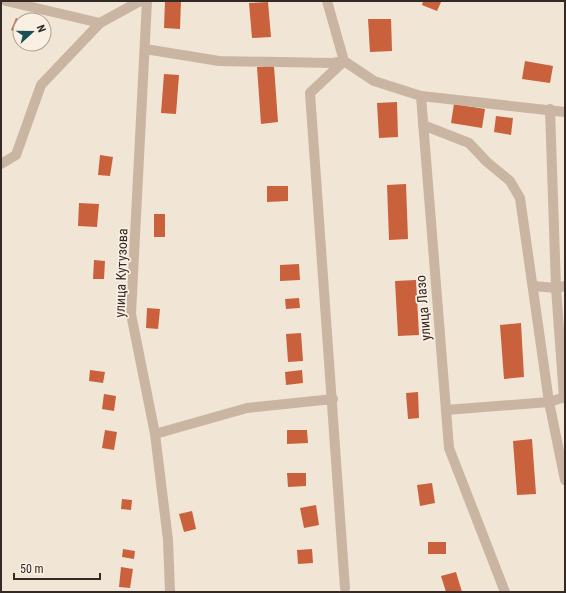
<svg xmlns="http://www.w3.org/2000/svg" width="566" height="593" font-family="'Roboto Condensed',sans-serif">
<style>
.building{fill:#c9613c}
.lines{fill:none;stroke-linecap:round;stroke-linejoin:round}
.minor{stroke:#c9b5a2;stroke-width:10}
.labels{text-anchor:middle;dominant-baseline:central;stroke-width:3.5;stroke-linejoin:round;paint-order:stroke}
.street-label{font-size:14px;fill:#332a25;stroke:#f9efe2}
</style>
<rect width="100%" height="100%" fill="#f1e5d6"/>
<g class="building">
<polygon points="165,1 181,1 180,29 164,28"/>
<polygon points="423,1 438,1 441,2 437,11 422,5"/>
<polygon points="268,2 271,37 252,38 249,3"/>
<polygon points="16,18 20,20 20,34 11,30"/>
<polygon points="368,19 391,19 392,51 370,52"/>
<polygon points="525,61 553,66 550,83 522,79"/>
<polygon points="274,66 278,122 261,124 257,67"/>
<polygon points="164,74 179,75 176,114 161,113"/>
<polygon points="397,102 398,137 379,138 377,103"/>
<polygon points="454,104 485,109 482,128 451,123"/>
<polygon points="496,116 513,118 511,135 494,132"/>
<polygon points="100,155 113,157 110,176 98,175"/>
<polygon points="406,184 408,239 389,240 387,185"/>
<polygon points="267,186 288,186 288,201 267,202"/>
<polygon points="79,203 99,204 97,227 78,226"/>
<rect x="154" y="214" width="11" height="23"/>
<polygon points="94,260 105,261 104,279 93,279"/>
<polygon points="299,264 300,280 280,281 280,265"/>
<polygon points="416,280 419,335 398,336 395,281"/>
<polygon points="299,298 300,308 286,309 285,299"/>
<polygon points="147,308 160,309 158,329 146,328"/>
<polygon points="521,323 524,377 504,379 500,325"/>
<polygon points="301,333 303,361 288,362 286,334"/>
<polygon points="90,370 105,372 103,383 89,381"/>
<polygon points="302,370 303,383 286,385 285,372"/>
<polygon points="418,392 419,418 408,419 406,393"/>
<polygon points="104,394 116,396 114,411 102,409"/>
<polygon points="105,430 117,432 114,450 102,448"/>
<polygon points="287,430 307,430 308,443 287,444"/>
<polygon points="532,439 536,494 517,495 513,441"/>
<polygon points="287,473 306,473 306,486 288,487"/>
<polygon points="432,483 435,503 420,506 417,485"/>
<polygon points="122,499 132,500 131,510 121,509"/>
<polygon points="316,505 319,525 304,528 300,508"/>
<polygon points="192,511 196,529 184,532 179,514"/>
<rect x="428" y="542" width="18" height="12"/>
<polygon points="123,549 135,551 134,559 122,557"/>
<polygon points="312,549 313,563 298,564 297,550"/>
<polygon points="121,567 133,569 130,588 119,587"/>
<polygon points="456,572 462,592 446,592 441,576"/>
</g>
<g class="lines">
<g class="minor">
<polyline points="6,1 100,23"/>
<polyline points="147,1 131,314 155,434 168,540 170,592"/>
<polyline points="327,1 344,61 374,81 421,96 565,112"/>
<polyline points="145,49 219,61 332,63 344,61"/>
<polyline points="344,61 310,93 345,588"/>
<polyline points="421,96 449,448 505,592"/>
<polyline points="550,109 556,288 564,398"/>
<polyline points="423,125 469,143 487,162 510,181 520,198 549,402 565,480"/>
<polyline points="1,164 16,155 41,85 100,23 140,1"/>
<polyline points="533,286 556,288 565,286"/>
<polyline points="446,410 549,402 565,397"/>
<polyline points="155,434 247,408 333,399"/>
</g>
</g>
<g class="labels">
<g class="street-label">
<text transform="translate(121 273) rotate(-88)">улица Кутузова</text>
<text transform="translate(423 308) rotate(-95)">улица Лазо</text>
</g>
</g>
<rect width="566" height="593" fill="none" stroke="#332a25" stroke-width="4"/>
<g transform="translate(32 32) rotate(69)"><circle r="19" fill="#f9efe2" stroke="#aaa096"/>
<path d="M0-3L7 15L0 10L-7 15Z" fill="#1a5055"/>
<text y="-6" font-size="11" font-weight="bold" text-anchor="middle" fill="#332a25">N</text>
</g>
<path d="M14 573v6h86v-6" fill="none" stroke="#332a25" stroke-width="2"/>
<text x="20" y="573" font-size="12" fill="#332a25" stroke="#f9efe2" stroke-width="3" paint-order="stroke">50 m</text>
</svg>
